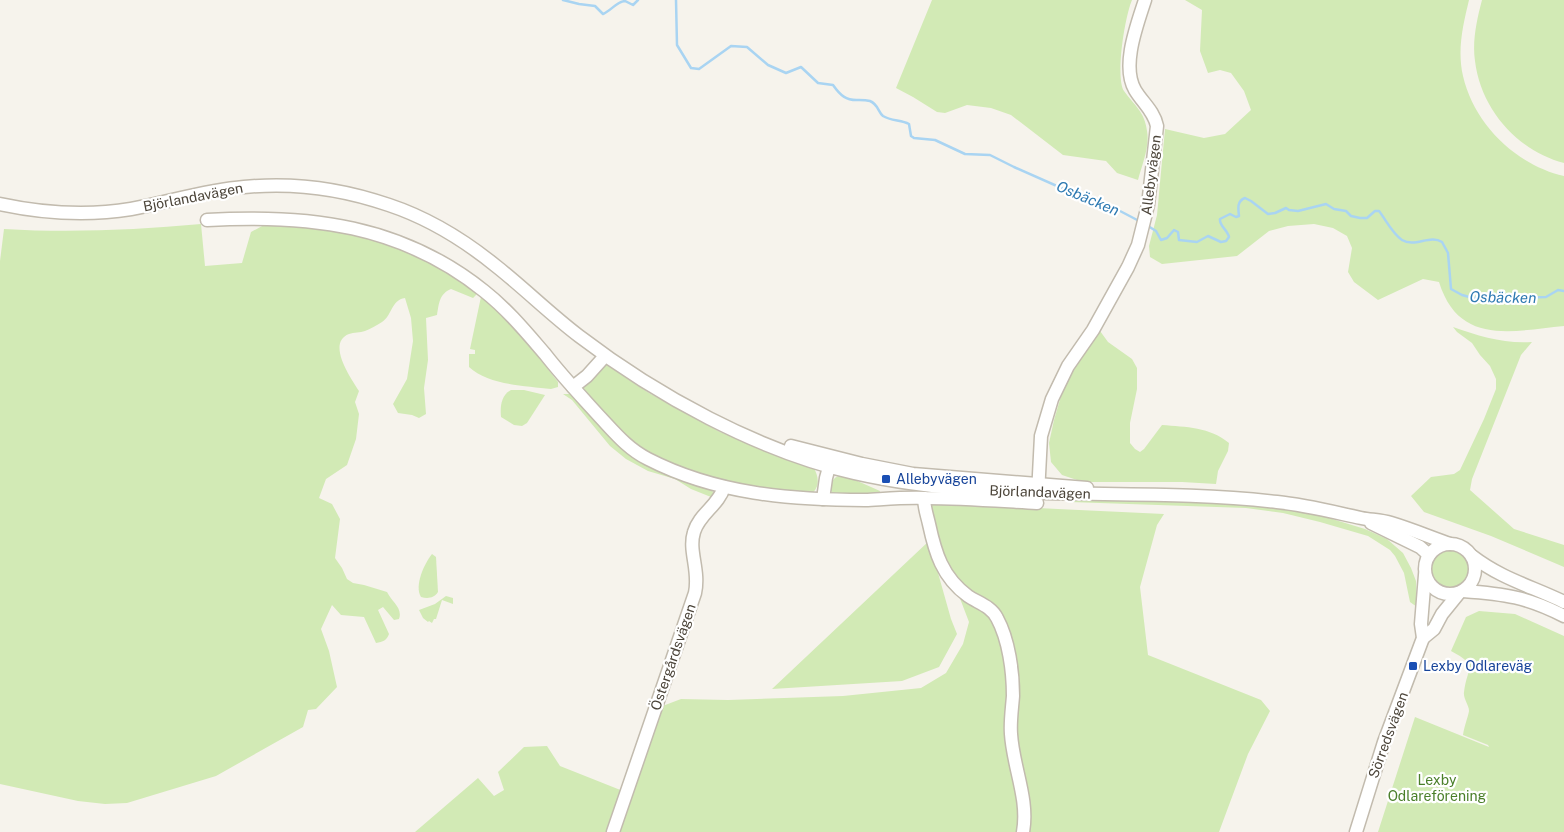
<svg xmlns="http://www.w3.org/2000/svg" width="1564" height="832" font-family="'Public Sans',sans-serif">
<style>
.green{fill:#d2eab5}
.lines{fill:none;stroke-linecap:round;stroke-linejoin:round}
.stream{stroke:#a9d4f2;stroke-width:2.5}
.minor-casing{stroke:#c2bbae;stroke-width:15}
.minor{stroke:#fff;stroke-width:12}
.transit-dot{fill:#1a4fb4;stroke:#fff;stroke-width:2}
.labels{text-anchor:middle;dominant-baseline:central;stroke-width:4.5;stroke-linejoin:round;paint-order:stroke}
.street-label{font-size:14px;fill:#4b4439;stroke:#fff}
.transit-label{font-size:14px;fill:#164399;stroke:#fff;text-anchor:start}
.park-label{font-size:14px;fill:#4a7f2a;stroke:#fff}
.water-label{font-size:15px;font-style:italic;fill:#2e7ab2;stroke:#fff}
</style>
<rect width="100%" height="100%" fill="#f6f3ec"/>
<g class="green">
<path d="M932,0H1132C1125,16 1115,77 1124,91C1134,105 1145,112 1147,131C1150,146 1142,165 1138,180L1117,173L1106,161L1063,155L1011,115L991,108L967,105L945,113L937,112L913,97L896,88Z"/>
<path d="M1185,0H1469C1463,25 1457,50 1463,76C1474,124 1516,165 1564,176V326C1512,331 1459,346 1439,282L1423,279L1378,300L1354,282L1348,272L1352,248L1347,236L1333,228L1314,224L1288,226L1269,231L1237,256L1162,264L1150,257L1149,246L1157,215L1165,129L1204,138L1225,134L1251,110L1244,91L1231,73L1220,70L1208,73L1200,51L1202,10Z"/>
<path d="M1482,0H1564V163C1518,151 1481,110 1475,61C1472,41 1477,19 1482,0Z"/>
<path d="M286,222L345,231L419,255L476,289V295L473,298L451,289C439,294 439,304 437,315L426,318L428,360L424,388L426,414L419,418L412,415L398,413L393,404L407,379L413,341L411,318L405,298C391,300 392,316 382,322C377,325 370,329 365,331C360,333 354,332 349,334C326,343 351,378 359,391L355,402L359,414L356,439L347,465L326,479L319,498L332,504L340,519L335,558L342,568L347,579L353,583L364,585L387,592C392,602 403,608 399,619L394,620L383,607L378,610L389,634C387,640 383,642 376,643L364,617L341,615L332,605L321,629L329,651L337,687L316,709L308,710L303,727L216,776L127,803L105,804L78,801L0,784V261L4,229C70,233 135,230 201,224L205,266L242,263L251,232L264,225Z"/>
<path d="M482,292L523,337L558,382V387L551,389C525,386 488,385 469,367V354H475V350L470,349Z"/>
<path d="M1453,327C1479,336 1504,344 1532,342L1521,355L1472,479L1470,490L1514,529L1564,545V567L1491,536L1424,512L1411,496L1431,477L1454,474L1460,470L1484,419L1496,389V379L1490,366L1480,355L1472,343L1457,332Z"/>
<path d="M1100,331L1108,342L1132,359L1137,368V389L1130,423V443L1135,449L1140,452L1144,449L1162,425C1186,427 1210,427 1229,443L1228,451L1218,471L1216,484L1182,482H1083L1062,475L1051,462L1049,443L1054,420L1064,386L1088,346Z"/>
<path d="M604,363L649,393L720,432L814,468C819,478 820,487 811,494C759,492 682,479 639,447C616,430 599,408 582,386Z"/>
<path d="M511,390H524L545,395L527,423L522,426L514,425L501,417C500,407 501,395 511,390Z"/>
<polygon points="563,394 572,394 673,475 712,490 714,495 711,497 691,489 675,479 648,471 626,459 610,446 572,400"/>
<path d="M841,475L853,479L880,491L879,497L834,495L831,491C831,482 832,478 841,475Z"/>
<polygon points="1114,498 1220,503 1284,509 1319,515 1365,529 1387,539 1403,553 1411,568 1416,581 1417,607 1410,602 1404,573 1395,556 1390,550 1368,536 1320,522 1283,513 1246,508 1070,502 1066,501 1065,499"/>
<polygon points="931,503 1164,514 1157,525 1140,587 1148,655 1261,700 1270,711 1248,754 1219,832 415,832 478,778 494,796 504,790 498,772 524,747 547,746 560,766 633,795 660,707 681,699 728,700 843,696 921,688 946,673 963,644 969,622 938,541 928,510"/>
<polygon points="929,541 951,619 957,634 939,667 902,681 772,689"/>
<circle cx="1450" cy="569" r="21"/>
<path d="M432,554L436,557L438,592C434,598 428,599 421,597C414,586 424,564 432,554Z"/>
<polygon points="446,596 453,598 453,604 442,600 436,619 434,619 432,623 429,621 428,622 423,618 419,610 435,604"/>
<path d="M1479,611L1515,614L1564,636V832H1378L1415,717L1489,747L1488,745L1463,735C1464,727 1468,717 1469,711C1469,705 1463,699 1464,692C1467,667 1479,666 1451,651L1466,617Z"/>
</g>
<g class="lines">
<g class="stream">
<path d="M563,0L579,4L595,6L603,14C612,10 616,2 625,1L633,5L638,0"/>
<path d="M676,0L677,45L691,68L699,69L731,46L747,47L768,65L786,73L801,67L818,83L833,85C840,95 846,101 859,100C863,100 866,100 870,101C878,104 878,112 883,116C891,121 901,120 909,124L911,136L914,138L935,140L965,154L990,155L1014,167L1084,198L1101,201L1141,222"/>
<path d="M1148,226L1156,231L1161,240L1167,238L1174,230L1178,232L1179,240L1197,242L1208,236L1221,242L1226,241L1229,237C1227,229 1219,226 1220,219L1230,214L1236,217L1239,216C1238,208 1237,201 1245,198L1251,201L1268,214L1275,213L1286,208L1289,210L1298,211L1326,204L1334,209L1346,211L1351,216L1360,218H1367L1375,211H1379C1386,220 1392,233 1402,240C1415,248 1430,234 1442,242L1448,253L1451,289L1462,295L1473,298L1503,294L1518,298L1546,297L1558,290L1564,291"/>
</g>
<g class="minor-casing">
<g id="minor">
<path d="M0,204C42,213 88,216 131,209C169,202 206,190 244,187C294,182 343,189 389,205C428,218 464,240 496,266C524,288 550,314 579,336C656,395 758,451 854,473C993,505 1136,486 1277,502C1306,505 1333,512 1361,518C1371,520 1381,520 1391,523C1411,529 1430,537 1450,544"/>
<path d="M207,220C309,214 402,225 484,291C507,309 526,332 545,354C562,376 581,396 600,417C615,433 628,449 648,459C716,494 791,500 865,500C885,499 906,497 926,498C963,498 1000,501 1037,503"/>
<polyline points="573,387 587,376 605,356"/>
<polyline points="791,446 862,464 913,474 1087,488"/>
<path d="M1038,494L1041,436L1052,399L1068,366L1093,330L1128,267L1138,245L1148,205L1157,126C1154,111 1142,102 1135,90C1121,66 1137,25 1145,0"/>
<path d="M924,498C924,507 927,515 929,524C935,552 942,577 968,596C978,603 991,606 997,618C1009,640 1013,672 1013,696C1012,709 1010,722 1011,734C1013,767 1029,799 1023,832"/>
<polyline points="823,499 826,478 831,460"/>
<polyline points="1371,523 1420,547 1429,555"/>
<circle cx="1450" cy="569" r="25"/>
<path d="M1472,556C1502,579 1531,586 1564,602"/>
<path d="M1463,591C1505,594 1527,597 1564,616"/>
<polyline points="1423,638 1434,629 1442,614 1459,593"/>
<path d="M613,832L695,593C700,570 688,551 694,532C699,514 719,505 724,487"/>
<polyline points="1356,832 1384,742 1423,638 1421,624 1425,575"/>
</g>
</g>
<use href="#minor" class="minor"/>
</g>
<g class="transit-dot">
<rect x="881" y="474" width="10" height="10" rx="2.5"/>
<rect x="1408" y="661" width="10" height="10" rx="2.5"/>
</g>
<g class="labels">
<g class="street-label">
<text transform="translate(1151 175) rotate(-83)">Allebyvägen</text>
<text transform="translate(193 197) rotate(-11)">Björlandavägen</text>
<text transform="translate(1040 492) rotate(2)">Björlandavägen</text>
<text transform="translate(673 657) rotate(-71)">Östergårdsvägen</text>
<text transform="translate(1388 735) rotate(-70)">Sörredsvägen</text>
</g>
<g class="transit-label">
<text x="896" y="479">Allebyvägen</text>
<text x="1423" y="666">Lexby Odlareväg</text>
</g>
<g class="park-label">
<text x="1437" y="780">Lexby<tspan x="1437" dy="16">Odlareförening</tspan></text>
</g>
<g class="water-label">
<text transform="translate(1088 198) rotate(23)">Osbäcken</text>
<text transform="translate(1503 297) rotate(1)">Osbäcken</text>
</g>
</g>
</svg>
